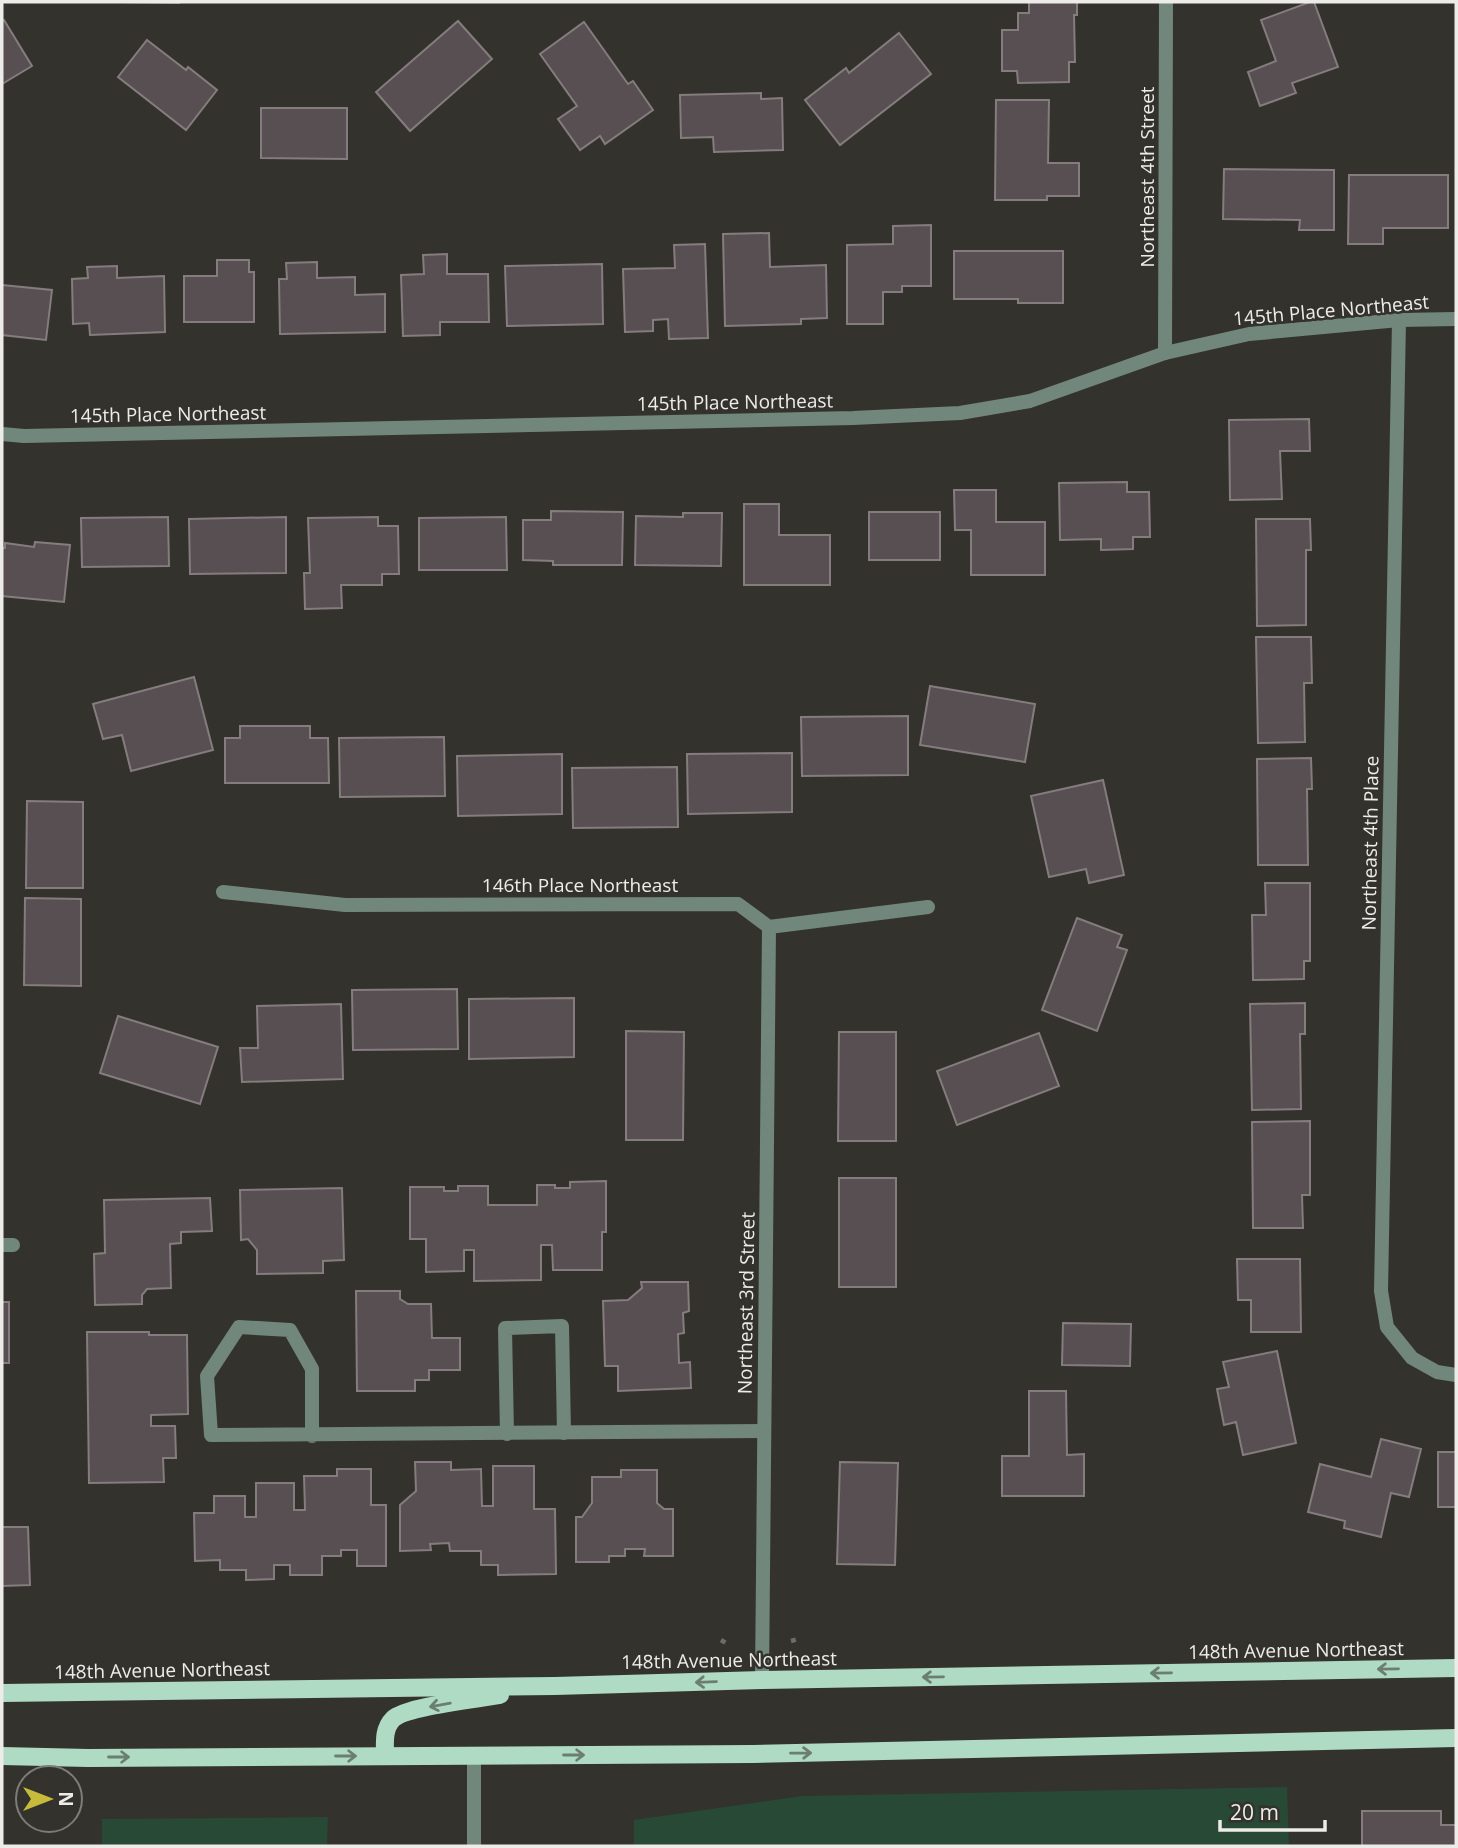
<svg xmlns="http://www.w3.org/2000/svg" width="1458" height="1848" font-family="'Open Sans',sans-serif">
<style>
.green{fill:#274936}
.building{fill:#574f51;stroke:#847c7e;stroke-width:2}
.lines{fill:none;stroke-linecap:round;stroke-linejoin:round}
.path{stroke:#6f6d69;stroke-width:4.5;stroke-dasharray:5 3.5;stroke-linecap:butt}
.lane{stroke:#71877b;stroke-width:14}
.street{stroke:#71877b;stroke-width:14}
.primary{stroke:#afdbc4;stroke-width:18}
.oneway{stroke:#6b7e71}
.labels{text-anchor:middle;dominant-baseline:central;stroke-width:5;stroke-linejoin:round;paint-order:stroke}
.street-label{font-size:19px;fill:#edece9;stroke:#34322d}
</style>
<rect width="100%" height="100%" fill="#34322d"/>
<g class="green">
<polygon points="1287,1787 1289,1846 634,1846 634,1820 802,1796"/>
<polygon points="328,1817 327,1846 102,1846 102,1819"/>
</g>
<g class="building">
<polygon points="121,2 179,2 179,3"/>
<polygon points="1029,2 1077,2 1077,15 1074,15 1075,62 1069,62 1069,82 1018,83 1017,71 1002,71 1002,30 1018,30 1018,13 1029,13"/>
<polygon points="1310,2 1314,2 1338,67 1292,83 1296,93 1260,106 1248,72 1276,61 1261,20"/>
<polygon points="4,20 32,66 2,84 2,22"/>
<polygon points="458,21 492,59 410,131 376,92"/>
<polygon points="584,22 628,84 633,81 653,110 605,144 600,136 580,150 558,119 577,106 540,54"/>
<polygon points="899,33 931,74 840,145 805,100 846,68 849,73"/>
<polygon points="147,40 186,70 188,67 217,90 186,130 118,77"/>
<polygon points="761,93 761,99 782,98 783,150 714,152 713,137 681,138 680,95"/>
<polygon points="996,100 1049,100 1048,163 1079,163 1079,196 1047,196 1047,200 995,200"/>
<polygon points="261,108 347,108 347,159 261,158"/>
<polygon points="1224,169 1334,170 1334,230 1299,230 1300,220 1223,219"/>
<polygon points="1349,175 1448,175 1448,228 1383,228 1383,244 1348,244"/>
<polygon points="931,225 931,286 902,286 902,292 883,292 883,324 847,324 847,245 893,244 893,226"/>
<polygon points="769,233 770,267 826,265 827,318 801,319 801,324 725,326 723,234"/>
<polygon points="705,244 708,338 669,339 668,319 653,320 653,331 625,332 623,269 675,268 674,245"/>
<polygon points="954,251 1063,251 1063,303 1018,303 1018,299 954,299"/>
<polygon points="447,254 447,274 488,274 489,322 440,322 440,335 403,336 401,275 424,274 423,255"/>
<polygon points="217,260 249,260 249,272 254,272 254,322 184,322 184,276 217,276"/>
<polygon points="317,262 317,278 355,277 355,295 385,294 385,332 280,334 279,279 287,279 286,263"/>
<polygon points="602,264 603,324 507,326 505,266"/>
<polygon points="117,266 117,278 164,276 165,332 90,335 89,323 73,324 72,279 88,278 87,267"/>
<polygon points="2,285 52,290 46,340 2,335"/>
<polygon points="1309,419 1310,451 1280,451 1282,499 1230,500 1229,420"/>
<polygon points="1127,482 1127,492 1149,492 1150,537 1133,537 1133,549 1101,550 1101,539 1060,540 1059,483"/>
<polygon points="954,490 996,490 996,522 1045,522 1045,575 971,575 971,530 955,530"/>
<polygon points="744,504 779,504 779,535 830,535 830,585 744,585"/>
<polygon points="551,511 623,512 622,565 553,565 553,561 523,560 523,520 551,520"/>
<rect x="869" y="512" width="71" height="48"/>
<polygon points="683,513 722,513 721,566 635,565 636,516 683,517"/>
<polygon points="168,517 169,566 82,567 81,518"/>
<polygon points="286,517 286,573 190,574 189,519"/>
<polygon points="378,517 378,526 398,526 399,574 382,574 382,585 341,585 342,608 305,609 304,573 310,573 308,518"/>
<polygon points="506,517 507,570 419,570 419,518"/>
<polygon points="1256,519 1310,519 1311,550 1306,550 1306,625 1257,626"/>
<polygon points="35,542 70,545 64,602 2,596 2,548 5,548 5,543 34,547"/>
<polygon points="1256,637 1311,637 1312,683 1304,683 1305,742 1258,743"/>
<polygon points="194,677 213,750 131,771 122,735 103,739 93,704"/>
<polygon points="930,686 1035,704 1025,762 920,745"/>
<polygon points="908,716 908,775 802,776 801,717"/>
<polygon points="240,726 310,726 310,738 328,738 329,783 225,783 225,738 240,738"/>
<polygon points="444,737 445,796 340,797 339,738"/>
<polygon points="792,753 792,812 688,814 687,754"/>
<polygon points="562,754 562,814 458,816 457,756"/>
<polygon points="1311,758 1312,789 1307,789 1308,865 1258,865 1257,759"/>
<polygon points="677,767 678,827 573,828 572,768"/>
<polygon points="1103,780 1124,875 1089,883 1086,869 1049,877 1031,796"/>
<polygon points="27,801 83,802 83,888 26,888"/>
<polygon points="1265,883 1310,883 1310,961 1304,961 1304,979 1253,980 1252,915 1266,915"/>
<polygon points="25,898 81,899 81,986 24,985"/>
<polygon points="1077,918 1122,935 1117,947 1127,950 1097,1031 1042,1010"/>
<polygon points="457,989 458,1049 353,1050 352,990"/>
<polygon points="574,998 574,1057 469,1059 469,999"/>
<polygon points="1305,1003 1305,1034 1300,1034 1301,1109 1252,1110 1250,1004"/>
<polygon points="341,1004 343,1079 242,1082 240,1048 258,1048 257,1006"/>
<polygon points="118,1016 218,1047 200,1104 100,1073"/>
<polygon points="626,1031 684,1032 683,1140 626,1140"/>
<polygon points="839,1032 896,1032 896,1141 838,1141"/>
<polygon points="1039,1033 1059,1086 957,1125 937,1071"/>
<polygon points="1310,1121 1310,1195 1302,1195 1303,1228 1253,1228 1252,1122"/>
<rect x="839" y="1178" width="57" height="109"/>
<polygon points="606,1181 606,1232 602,1232 602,1270 553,1270 552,1245 541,1245 541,1280 474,1281 474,1250 464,1250 464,1271 426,1272 426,1239 410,1239 410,1187 444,1187 444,1191 458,1191 458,1186 488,1186 488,1205 537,1205 537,1185 555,1185 555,1188 570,1188 570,1182"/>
<polygon points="342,1188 344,1260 323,1261 323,1273 257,1274 257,1250 248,1239 241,1240 240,1190"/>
<polygon points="210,1198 212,1231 181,1232 181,1243 170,1244 171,1288 147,1289 142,1295 142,1304 95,1305 94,1254 105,1253 104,1200"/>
<polygon points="1237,1259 1300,1259 1301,1332 1251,1332 1251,1300 1238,1300"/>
<polygon points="641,1282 688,1282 689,1311 683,1313 684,1333 678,1334 679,1363 690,1362 691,1388 618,1391 618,1366 605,1366 603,1301 628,1300 642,1288"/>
<polygon points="356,1291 400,1291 400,1299 408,1304 431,1304 432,1338 460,1338 460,1370 429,1370 429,1380 415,1380 415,1391 357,1391"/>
<rect x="2" y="1302" width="7" height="61"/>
<polygon points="1063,1323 1131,1324 1130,1366 1062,1365"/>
<polygon points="87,1332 149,1332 149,1335 187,1335 188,1414 151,1415 151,1426 175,1426 176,1458 163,1458 164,1482 89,1483"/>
<polygon points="1277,1351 1296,1443 1243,1455 1236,1422 1224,1425 1217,1389 1229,1387 1223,1362"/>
<polygon points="1029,1391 1066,1391 1067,1455 1084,1454 1084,1496 1002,1496 1002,1456 1029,1456"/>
<polygon points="1381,1439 1421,1449 1409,1497 1391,1493 1381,1537 1344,1528 1345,1521 1308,1512 1320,1464 1371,1477"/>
<rect x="1438" y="1452" width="18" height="55"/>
<polygon points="415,1462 451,1462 451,1470 481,1469 482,1506 493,1506 493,1466 534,1466 534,1509 555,1509 556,1574 498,1575 498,1565 481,1565 481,1551 450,1551 449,1543 430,1544 431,1550 400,1551 400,1505 416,1491"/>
<polygon points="840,1462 898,1463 895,1565 837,1564"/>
<polygon points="337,1469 371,1469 371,1505 386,1505 386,1566 357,1566 357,1550 341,1550 341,1556 322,1556 322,1575 290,1575 290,1565 274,1565 274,1579 246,1580 246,1570 220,1570 220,1560 195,1561 194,1513 214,1513 214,1496 245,1496 245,1517 256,1517 256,1483 294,1483 294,1510 305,1510 304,1476 337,1476"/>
<polygon points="621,1470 657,1470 657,1503 664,1509 673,1509 673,1556 644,1556 645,1549 625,1549 625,1556 609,1556 609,1562 576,1562 576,1517 582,1517 592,1503 592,1477 621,1477"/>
<polygon points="2,1527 28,1527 30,1585 2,1586"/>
<polygon points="1362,1811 1441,1811 1441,1825 1456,1825 1456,1846 1362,1846"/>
</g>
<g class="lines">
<g class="path">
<polyline points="721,1640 726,1643"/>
<polyline points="791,1641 798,1639"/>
</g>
<g class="lane">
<polyline points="507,1434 505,1328 562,1326 564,1433"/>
<polyline points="312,1436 312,1369 290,1330 239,1327 207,1376 211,1435 764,1431"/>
</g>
<g class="street">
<polyline points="1399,320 1381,1291 1387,1327 1412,1358 1437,1372 1456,1375"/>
<polyline points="1165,353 1166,2"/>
<polyline points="2,434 24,436 853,418 960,413 1030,401 1165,353 1249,334 1399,320 1456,319"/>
<polyline points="223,892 345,905 738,904 769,927 928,907"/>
<polyline points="2,1245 13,1245"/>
<polyline points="762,1680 769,927"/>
<polyline points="474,1755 474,1846"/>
</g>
<g class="primary">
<polyline points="2,1693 555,1686 762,1680 1456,1668"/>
<polyline points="2,1756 88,1758 753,1754 1456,1738"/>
<path d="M385,1756C385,1743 383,1729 393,1719C406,1706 479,1699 500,1695"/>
</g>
</g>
<defs><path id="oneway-shaft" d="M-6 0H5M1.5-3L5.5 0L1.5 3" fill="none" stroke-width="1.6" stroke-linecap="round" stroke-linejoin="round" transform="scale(1.75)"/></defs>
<g class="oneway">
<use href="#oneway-shaft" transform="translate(1388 1669) rotate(179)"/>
<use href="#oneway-shaft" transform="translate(1161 1673) rotate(179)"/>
<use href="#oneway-shaft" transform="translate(933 1677) rotate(179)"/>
<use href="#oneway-shaft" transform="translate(706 1682) rotate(178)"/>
<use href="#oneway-shaft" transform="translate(440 1705) rotate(170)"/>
<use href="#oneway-shaft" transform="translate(801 1753) rotate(-1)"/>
<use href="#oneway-shaft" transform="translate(574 1755)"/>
<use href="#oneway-shaft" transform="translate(346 1756)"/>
<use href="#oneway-shaft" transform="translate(119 1757)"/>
</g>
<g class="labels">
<g class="street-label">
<text transform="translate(1147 177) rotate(-90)">Northeast 4th Street</text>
<text transform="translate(1331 310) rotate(-5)">145th Place Northeast</text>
<text transform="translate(735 402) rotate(-1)">145th Place Northeast</text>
<text transform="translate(168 414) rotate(-1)">145th Place Northeast</text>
<text transform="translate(1370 843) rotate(-89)">Northeast 4th Place</text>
<text x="580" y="885">146th Place Northeast</text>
<text transform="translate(746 1303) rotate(-89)">Northeast 3rd Street</text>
<text transform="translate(1296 1650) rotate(-1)">148th Avenue Northeast</text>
<text transform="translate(729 1660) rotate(-1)">148th Avenue Northeast</text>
<text transform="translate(162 1670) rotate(-1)">148th Avenue Northeast</text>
</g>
</g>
<rect width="1458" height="1848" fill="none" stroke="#edece9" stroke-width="7"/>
<g transform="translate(49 1799) rotate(90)"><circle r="33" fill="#34322d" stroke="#7e7c78" stroke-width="2"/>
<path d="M0-5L12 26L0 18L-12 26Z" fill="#c8bb3b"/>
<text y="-10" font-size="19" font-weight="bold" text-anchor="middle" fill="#edece9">N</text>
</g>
<path d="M1220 1820v10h105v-10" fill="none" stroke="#edece9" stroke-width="3.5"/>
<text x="1230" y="1820" font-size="21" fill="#edece9" stroke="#34322d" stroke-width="5" paint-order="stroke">20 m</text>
</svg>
